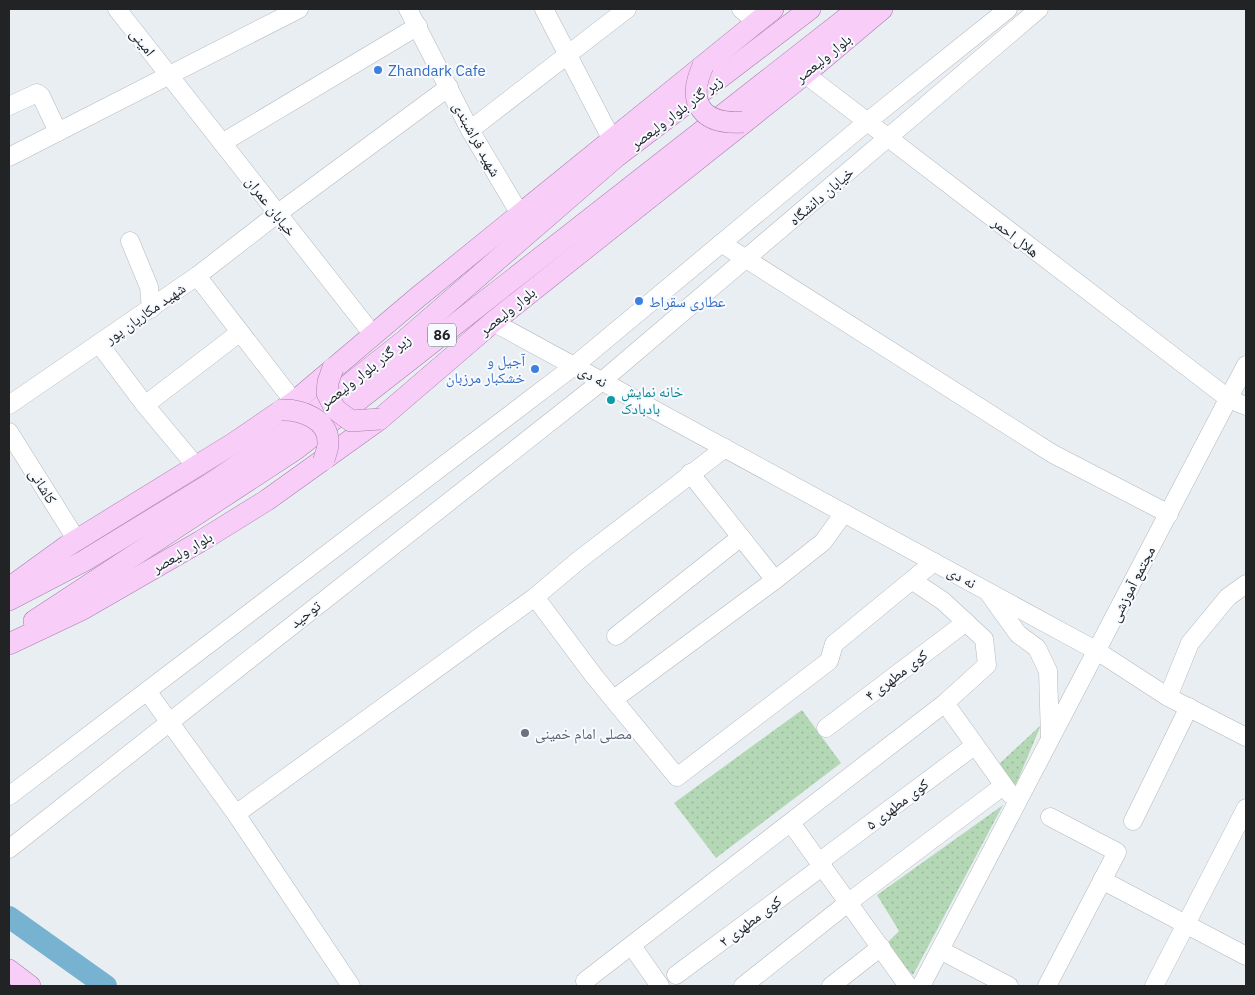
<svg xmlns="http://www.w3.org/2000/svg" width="1255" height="995" font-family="'IBM Plex Sans','Noto Naskh Arabic',sans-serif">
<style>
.park{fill:url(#park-dots)}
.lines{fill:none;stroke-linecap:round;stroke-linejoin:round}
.river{stroke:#78b2d1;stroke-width:22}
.minor-casing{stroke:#b4b8bd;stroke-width:19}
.major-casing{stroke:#aa7dac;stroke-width:22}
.minor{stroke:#fff;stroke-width:18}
.major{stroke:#f8cef9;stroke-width:21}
.major-bridge-casing{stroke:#aa7dac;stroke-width:22;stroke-linecap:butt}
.major-bridge{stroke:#f8cef9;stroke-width:21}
.shop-dot{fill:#3f7fe0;stroke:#f7fbff;stroke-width:2}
.culture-dot{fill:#0f9aa8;stroke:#f7fbff;stroke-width:2}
.worship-dot{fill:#6b7280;stroke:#f7fbff;stroke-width:2}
.labels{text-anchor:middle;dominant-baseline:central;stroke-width:4;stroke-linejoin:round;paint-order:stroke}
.shield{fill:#f7fbff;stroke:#616466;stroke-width:1}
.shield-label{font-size:14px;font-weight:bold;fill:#212325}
.street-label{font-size:15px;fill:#212325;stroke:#f7fbff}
.shop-label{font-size:15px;fill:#366cbe;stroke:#f7fbff;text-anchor:start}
.culture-label{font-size:15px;fill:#0d838f;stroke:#f7fbff;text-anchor:start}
.worship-label{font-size:15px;fill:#5b616d;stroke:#f7fbff;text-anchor:start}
</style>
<defs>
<pattern id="park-dots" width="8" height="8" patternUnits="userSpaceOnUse" patternTransform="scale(1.25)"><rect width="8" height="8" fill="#b4d8b6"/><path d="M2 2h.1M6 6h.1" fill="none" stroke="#9ab99c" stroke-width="1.8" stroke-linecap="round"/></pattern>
</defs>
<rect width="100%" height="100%" fill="#e9eef3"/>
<g class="park">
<polygon points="802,710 841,763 716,858 674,803"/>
<polygon points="1041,725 1014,789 999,764"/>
<polygon points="1003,805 913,975 885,945 899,931 877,895"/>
</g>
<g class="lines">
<polyline class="river" points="9,917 106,986"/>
<g class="minor-casing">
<g id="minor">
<polyline points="117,9 374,336"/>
<polyline points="408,9 470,130 520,214"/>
<polyline points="544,9 612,140"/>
<polyline points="741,9 756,22 753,9"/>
<polyline points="805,74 1229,399 1246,406"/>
<polyline points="9,106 37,93 41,96 58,132"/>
<polyline points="470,130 627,9"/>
<polyline points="222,143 418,26"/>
<polyline points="9,157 299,9"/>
<polyline points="130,241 149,287 151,309"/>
<polyline points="721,243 1053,454 1169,514"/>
<polyline points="197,276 294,402"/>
<polyline points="493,322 1097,651 1168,697 1246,737"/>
<polyline points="100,345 145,405 195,465"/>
<polyline points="9,405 197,276 277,214 449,87"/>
<polyline points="145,405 239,333"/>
<polyline points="9,432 76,539"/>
<polyline points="690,473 775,580"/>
<polyline points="990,595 1018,634 1037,648 1048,671 1050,738"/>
<polyline points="535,597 594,676 677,777 829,661 834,644 934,562"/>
<polyline points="616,636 741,537"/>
<polyline points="147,691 236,814 351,986"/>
<polyline points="1168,697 1190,643 1228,597 1246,584"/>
<polyline points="614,699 775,580 823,542 844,513"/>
<polyline points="945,703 1010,794"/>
<polyline points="826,728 966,622"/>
<polyline points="9,796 574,366 867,122 1008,9"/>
<polyline points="236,814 535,597 579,560 725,448"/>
<polyline points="1133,821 1189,707"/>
<polyline points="791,823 908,986"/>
<polyline points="9,849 602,381 1039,9"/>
<polyline points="819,862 974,746"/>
<polyline points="1102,880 1246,956"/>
<polyline points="632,946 660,986"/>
<polyline points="940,950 1009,986"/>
<polyline points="676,975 823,866"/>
<polyline points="585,981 945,703 987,665 984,639 943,601 913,581"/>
<polyline points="743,986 849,902 1003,786"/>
<polyline points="831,986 881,947"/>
<polyline points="921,986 1246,365"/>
<polyline points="1047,986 1117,852 1050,817"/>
<polyline points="1154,986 1246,808"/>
</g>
</g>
<g class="major-casing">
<g id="major">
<polyline points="9,588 67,546 234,443 294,402 418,297 773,9"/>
<polyline points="9,600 84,561 210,484 303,421 405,340 616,157 810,9"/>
<polyline points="34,621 296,449 858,9"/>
<polyline points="9,644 83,609 201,541 267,500 380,419 493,322 805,74 882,9"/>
<polyline points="9,970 30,986"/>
</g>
</g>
<use href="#minor" class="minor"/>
<use href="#major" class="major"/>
<g class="major-bridge-casing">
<g id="major-bridge">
<path d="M703,66C686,103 702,125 743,122"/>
<polyline points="333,368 328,382 327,393 335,409 351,421 380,419"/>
<path d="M281,410C300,409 330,419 328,444C328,449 325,455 324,460"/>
</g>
</g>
<use href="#major-bridge" class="major-bridge"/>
</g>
<g class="shop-dot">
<circle cx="378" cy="70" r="5"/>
<circle cx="639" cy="301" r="5"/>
<circle cx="535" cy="369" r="5"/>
</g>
<circle class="culture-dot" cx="611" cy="400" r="5"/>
<circle class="worship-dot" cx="525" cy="733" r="5"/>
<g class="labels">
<rect class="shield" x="428" y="323.5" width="28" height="23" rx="4"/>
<g class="shield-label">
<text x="442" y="335">86</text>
</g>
<g class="street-label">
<text transform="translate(143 42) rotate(52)">امینی</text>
<text transform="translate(823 58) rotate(-39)">بلوار ولیعصر</text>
<text transform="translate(676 112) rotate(-37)">زیر گذر بلوار ولیعصر</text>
<text transform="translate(477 139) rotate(61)">شهید فراشبندی</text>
<text transform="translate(821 196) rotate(-41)">خیابان دانشگاه</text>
<text transform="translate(271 206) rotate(52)">خیابان عمران</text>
<text transform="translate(1016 237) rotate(38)">هلال احمر</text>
<text transform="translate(507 311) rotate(-39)">بلوار ولیعصر</text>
<text transform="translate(145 313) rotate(-35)">شهید مکاریان پور</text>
<text transform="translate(365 371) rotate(-38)">زیر گذر بلوار ولیعصر</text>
<text transform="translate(593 376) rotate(28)">نه دی</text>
<text transform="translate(43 486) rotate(58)">کاشانی</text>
<text transform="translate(182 552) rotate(-30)">بلوار ولیعصر</text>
<text transform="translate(962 577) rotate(29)">نه دی</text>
<text transform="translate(1132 584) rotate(-63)">مجتمع آموزشی</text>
<text transform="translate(305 614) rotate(-38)">توحید</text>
<text transform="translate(896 675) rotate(-37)">کوی مطهری ۴</text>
<text transform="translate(897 804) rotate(-37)">کوی مطهری ۵</text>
<text transform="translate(750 921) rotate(-37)">کوی مطهری ۲</text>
</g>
<g class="shop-label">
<text x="388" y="70">Zhandark Cafe</text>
<text x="649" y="301">عطاری سقراط</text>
<text x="525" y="360" text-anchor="end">آجیل و<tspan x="525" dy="17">خشکبار مرزبان</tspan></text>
</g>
<g class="culture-label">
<text x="621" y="391">خانه نمایش<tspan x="621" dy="17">بادبادک</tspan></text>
</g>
<g class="worship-label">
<text x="535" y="733">مصلی امام خمینی</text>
</g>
</g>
<rect width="1255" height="995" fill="none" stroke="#212325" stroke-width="20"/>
</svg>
